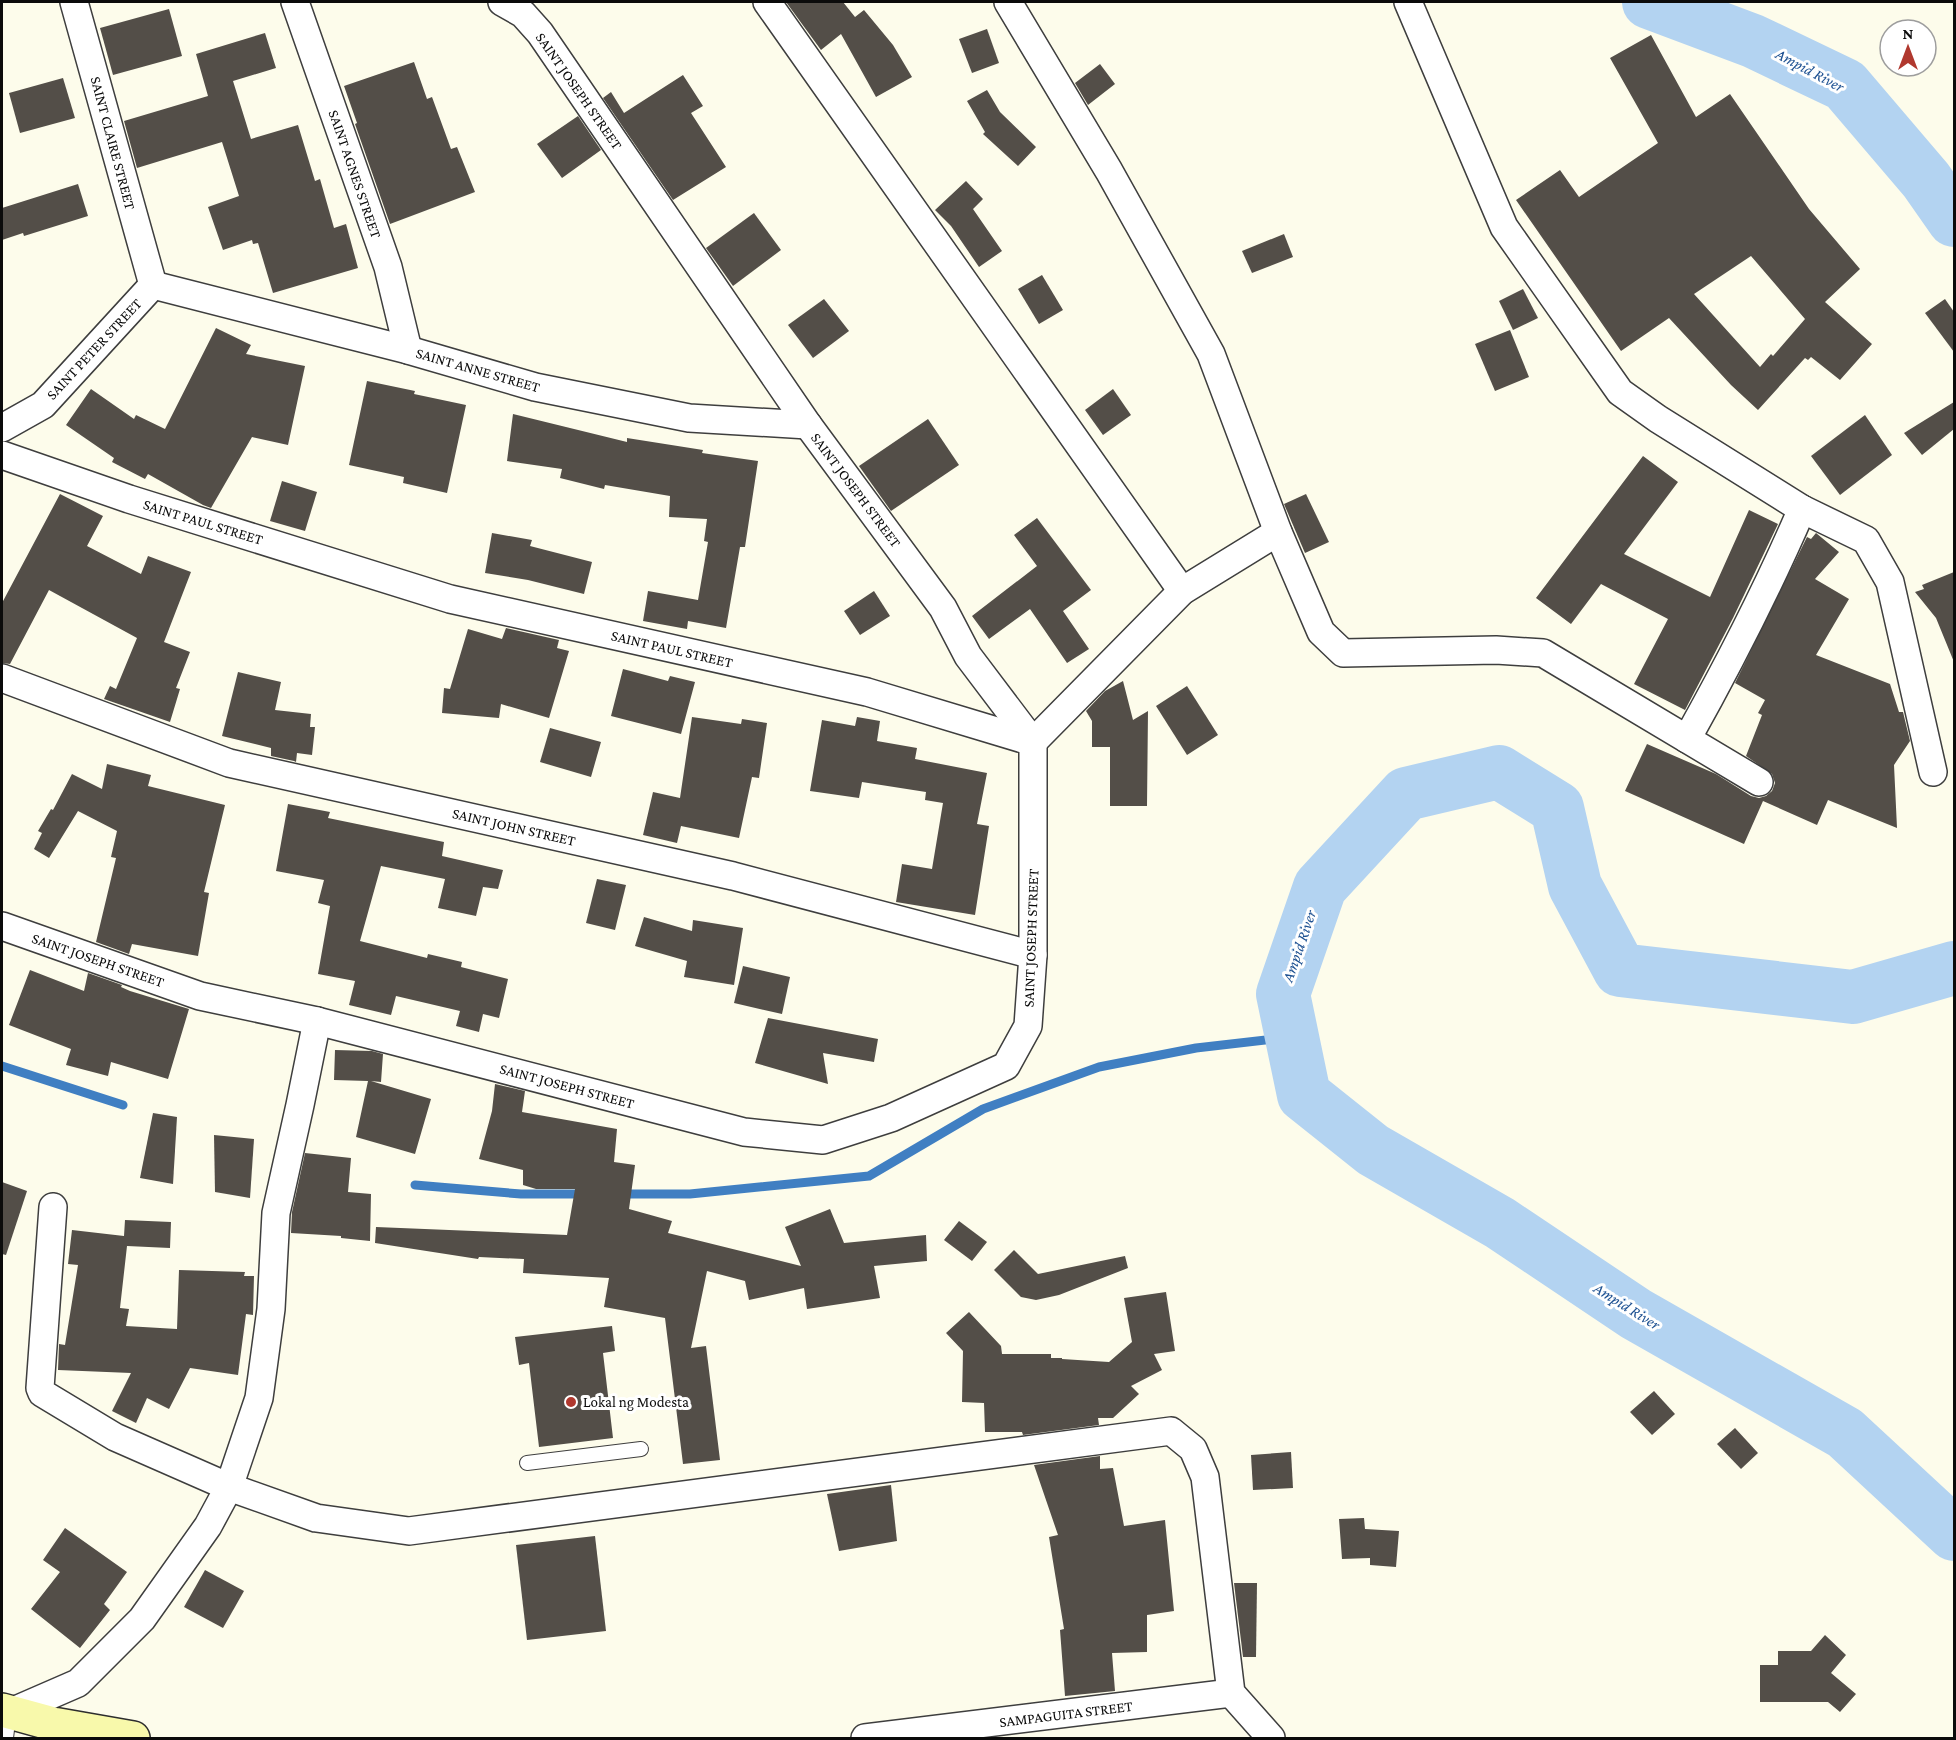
<svg xmlns="http://www.w3.org/2000/svg" width="1956" height="1740" font-family="'Crimson Pro',serif">
<style>
.lines{fill:none;stroke-linecap:round;stroke-linejoin:round}
.stream{stroke:#407fc2;stroke-width:9}
.river{stroke:#b3d3f1;stroke-width:54}
.building{fill:#534e48;fill-rule:evenodd}
.service-casing{stroke:#3e3e3e;stroke-width:16}
.minor-casing{stroke:#3e3e3e;stroke-width:30}
.secondary-casing{stroke:#2d2d2d;stroke-width:36}
.service{stroke:#fff;stroke-width:14}
.minor{stroke:#fff;stroke-width:27}
.secondary{stroke:#f8f9ab;stroke-width:33}
.poi-dot{fill:#b0382e;stroke:#fff;stroke-width:2}
.labels{text-anchor:middle;dominant-baseline:central;stroke-width:6;stroke-linejoin:round;paint-order:stroke}
.street-label{font-size:15px;fill:#0b0b0b;stroke:#fff}
.poi-label{font-size:15px;fill:#0b0b0b;stroke:#fff;text-anchor:start}
.water-label{font-size:16px;font-style:italic;fill:#1f5292;stroke:#fff}
</style>
<rect width="100%" height="100%" fill="#fdfceb"/>
<g class="lines">
<g class="stream">
<polyline points="2,1066 123,1105"/>
<polyline points="415,1185 521,1194 586,1194"/>
<polyline points="621,1194 690,1194 869,1176 983,1109 1099,1067 1196,1048 1292,1037"/>
</g>
<g class="river">
<polyline points="1649,2 1753,41 1845,85 1926,180 1954,220"/>
<polyline points="1954,968 1853,997 1620,970 1575,886 1557,808 1499,772 1406,794 1320,887 1283,994 1304,1095 1373,1150 1500,1223 1636,1314 1845,1433 1954,1534"/>
</g>
</g>
<g class="building">
<polygon points="786,2 843,2 855,17 864,10 893,45 912,77 876,97 841,34 821,50"/>
<polygon points="169,9 182,56 113,75 100,28"/>
<polygon points="987,29 999,63 972,73 959,39"/>
<polygon points="265,33 276,68 233,81 251,139 298,125 315,181 320,179 334,228 346,224 358,268 273,293 258,243 253,244 252,240 223,250 208,207 239,196 222,142 137,168 124,121 208,96 196,54"/>
<path d="M1651,35L1696,117L1730,94L1809,209L1860,269L1825,302L1872,344L1840,380L1811,357L1808,360L1805,358L1758,410L1731,385L1669,318L1621,351L1516,200L1560,170L1579,197L1658,143L1610,58ZM1751,256L1805,319L1773,356L1771,354L1760,367L1694,294Z"/>
<polygon points="414,62 427,99 432,97 451,149 457,147 475,192 390,224 355,124 357,123 344,86"/>
<polygon points="1100,64 1115,84 1088,105 1075,83"/>
<polygon points="683,75 703,106 691,113 726,167 673,200 603,98 611,92 624,113"/>
<polygon points="63,78 75,118 20,133 9,93"/>
<polygon points="987,90 1000,112 1036,147 1018,166 983,134 985,132 967,101"/>
<polygon points="578,116 601,150 562,178 537,144"/>
<polygon points="966,181 983,199 973,209 1002,251 979,267 951,226 935,210"/>
<polygon points="78,184 88,216 24,236 23,233 2,240 2,208"/>
<polygon points="754,213 781,250 733,286 706,248"/>
<polygon points="1284,234 1293,257 1252,273 1242,251"/>
<polygon points="1042,275 1063,310 1039,324 1018,289"/>
<polygon points="1523,289 1538,318 1513,330 1499,301"/>
<polygon points="824,299 849,331 813,358 788,325"/>
<polygon points="1945,299 1954,312 1954,352 1925,313"/>
<polygon points="216,328 251,345 246,354 305,366 288,445 252,437 211,508 203,505 148,474 145,479 112,462 114,458 66,425 91,389 134,419 136,415 165,429"/>
<polygon points="1510,330 1529,377 1495,391 1475,344"/>
<polygon points="367,381 415,391 414,394 466,405 447,493 403,483 404,477 349,465"/>
<polygon points="1113,389 1131,415 1103,435 1085,410"/>
<polygon points="1954,402 1954,429 1922,455 1904,433"/>
<polygon points="513,414 627,442 627,438 703,450 702,453 758,461 745,547 740,547 726,628 688,621 687,629 643,621 648,591 698,600 708,542 704,541 707,519 669,517 670,496 605,485 604,489 560,478 562,469 507,461"/>
<polygon points="1865,415 1892,455 1840,495 1811,456"/>
<polygon points="928,419 959,465 891,511 859,466"/>
<polygon points="1643,456 1678,482 1624,554 1710,597 1749,510 1778,524 1733,618 1685,710 1634,684 1668,619 1601,584 1571,624 1536,598"/>
<polygon points="282,481 317,492 305,531 270,521"/>
<polygon points="60,494 103,516 87,546 141,574 148,556 191,572 164,642 190,652 176,688 180,689 170,722 104,699 110,686 116,689 137,638 49,590 10,664 2,663 2,603"/>
<polygon points="1306,494 1329,542 1305,553 1284,504"/>
<polygon points="1037,518 1091,590 1063,611 1089,649 1067,663 1030,609 989,639 972,616 1037,566 1014,535"/>
<polygon points="492,533 532,540 530,546 592,562 584,594 528,580 485,573"/>
<polygon points="1816,533 1839,552 1815,579 1849,599 1816,655 1890,684 1899,712 1903,712 1910,741 1894,765 1897,828 1828,800 1817,825 1763,801 1744,844 1625,791 1647,744 1716,774 1751,796 1759,798 1766,796 1772,791 1775,783 1772,774 1746,756 1762,715 1758,713 1765,700 1735,683 1807,537 1811,539"/>
<polygon points="1954,572 1954,662 1936,618 1915,592 1924,589 1922,585"/>
<polygon points="874,591 890,616 860,635 844,611"/>
<polygon points="506,628 559,640 557,648 569,651 549,718 501,704 499,718 442,713 444,688 450,689 468,629 502,639"/>
<polygon points="623,669 668,681 670,676 695,682 681,734 611,716"/>
<polygon points="238,672 281,682 275,710 311,714 310,727 315,727 312,755 297,753 296,762 294,761 271,756 271,748 222,736"/>
<polygon points="1123,681 1133,720 1148,711 1147,806 1110,806 1110,747 1092,747 1092,721 1086,711 1105,691"/>
<polygon points="1187,686 1218,735 1187,755 1156,706"/>
<polygon points="692,717 741,724 742,719 767,723 759,778 752,777 739,838 681,826 677,843 643,835 653,792 680,798"/>
<polygon points="857,717 880,721 877,741 917,748 915,759 987,773 977,824 989,826 975,915 896,902 902,864 932,869 943,803 925,800 926,792 862,782 859,798 810,791 822,720 855,726"/>
<polygon points="550,728 601,742 591,777 540,762"/>
<polygon points="107,764 151,775 148,786 225,805 204,892 209,893 198,956 132,944 129,954 96,942 116,858 111,857 117,831 78,811 49,858 34,849 42,833 38,831 51,809 53,810 72,774 102,789"/>
<polygon points="288,804 330,812 328,818 444,842 442,856 503,870 498,889 483,887 476,916 438,908 445,879 381,866 360,941 427,958 428,954 462,962 461,967 508,979 499,1018 483,1014 479,1032 456,1026 460,1011 396,996 391,1015 349,1005 355,981 318,974 330,906 318,903 324,880 276,871"/>
<polygon points="597,879 626,885 615,930 586,923"/>
<polygon points="644,917 692,931 693,920 743,928 734,985 684,977 687,961 635,946"/>
<polygon points="743,966 790,977 782,1014 734,1003"/>
<polygon points="30,970 84,991 88,973 122,985 121,987 130,991 189,1009 168,1079 111,1062 108,1076 66,1065 71,1049 9,1025"/>
<polygon points="768,1018 878,1039 874,1062 823,1053 828,1084 755,1063"/>
<polygon points="335,1050 372,1051 383,1054 381,1082 371,1081 431,1099 415,1154 356,1137 368,1081 334,1080"/>
<polygon points="495,1084 525,1091 522,1112 617,1129 614,1162 635,1165 629,1209 672,1221 668,1233 801,1266 785,1227 830,1209 844,1243 926,1235 927,1261 874,1266 880,1298 807,1309 804,1288 749,1300 745,1281 707,1271 691,1348 706,1346 720,1460 683,1464 665,1318 604,1307 609,1278 523,1273 524,1259 479,1257 478,1259 375,1243 376,1227 567,1235 575,1189 536,1189 523,1185 523,1170 479,1159 492,1111"/>
<polygon points="153,1113 177,1117 173,1184 140,1178"/>
<polygon points="214,1135 254,1139 250,1198 215,1192"/>
<polygon points="305,1153 351,1158 348,1192 371,1194 370,1241 341,1238 341,1236 291,1233 292,1212"/>
<polygon points="2,1182 27,1191 6,1255 2,1254"/>
<polygon points="125,1220 171,1222 170,1248 127,1246 120,1308 129,1309 126,1326 177,1329 179,1270 245,1272 244,1276 254,1276 253,1315 246,1314 238,1375 190,1368 169,1409 147,1398 136,1423 112,1411 131,1373 58,1370 59,1344 65,1345 78,1265 68,1264 72,1230 124,1236"/>
<polygon points="959,1221 987,1242 972,1261 944,1240"/>
<polygon points="1014,1250 1038,1274 1125,1256 1128,1268 1059,1295 1036,1300 1021,1297 994,1270"/>
<polygon points="1166,1292 1175,1351 1154,1354 1162,1370 1131,1386 1139,1394 1113,1418 1098,1418 1099,1425 1023,1435 1022,1432 985,1432 984,1403 962,1402 963,1351 946,1333 969,1312 1001,1346 1002,1354 1051,1354 1051,1358 1062,1358 1062,1359 1109,1362 1132,1342 1124,1298"/>
<polygon points="612,1326 615,1351 603,1353 613,1438 539,1447 529,1363 519,1365 515,1337"/>
<polygon points="1654,1391 1675,1414 1652,1435 1630,1412"/>
<polygon points="1735,1428 1758,1453 1741,1469 1717,1444"/>
<polygon points="1291,1452 1293,1488 1253,1490 1251,1455"/>
<polygon points="1100,1456 1100,1469 1113,1468 1124,1526 1165,1520 1174,1611 1147,1615 1147,1652 1112,1653 1115,1691 1065,1696 1060,1630 1064,1629 1049,1537 1058,1535 1034,1465"/>
<polygon points="891,1485 897,1541 839,1551 827,1494"/>
<polygon points="1364,1518 1365,1529 1399,1531 1396,1567 1370,1565 1370,1558 1342,1559 1339,1519"/>
<polygon points="65,1528 127,1572 104,1604 110,1610 80,1648 31,1609 60,1572 43,1560"/>
<polygon points="595,1536 606,1631 527,1640 516,1545"/>
<polygon points="205,1570 244,1591 223,1628 184,1607"/>
<polygon points="1234,1583 1257,1583 1256,1657 1243,1657"/>
<polygon points="1825,1635 1846,1655 1831,1673 1856,1694 1840,1712 1828,1702 1760,1702 1760,1665 1778,1665 1778,1651 1811,1651"/>
</g>
<g class="lines">
<g class="service-casing">
<g id="service">
<polyline points="527,1463 641,1449"/>
<polyline points="6,1738 9,1713"/>
</g>
</g>
<g class="minor-casing">
<g id="minor">
<polyline points="74,2 153,285"/>
<polyline points="295,2 388,267 408,350"/>
<polyline points="767,2 1182,591"/>
<polyline points="1008,2 1109,171 1211,354 1278,532 1321,632 1343,653 1496,650 1543,653 1759,782"/>
<polyline points="1408,2 1504,227 1620,392 1658,419 1802,509 1866,540 1890,582 1933,772"/>
<polyline points="153,285 408,350 535,387 689,418 808,425"/>
<polyline points="2,428 43,405 153,285"/>
<polyline points="2,455 129,499 450,599 867,692 1033,742 1182,591 1278,532"/>
<polyline points="2,678 229,763 733,876 1033,955"/>
<path d="M1687,739C1729,664 1768,588 1802,509"/>
<polyline points="2,926 200,996 317,1021 744,1132 823,1140 891,1118 1006,1066 1028,1026 1033,955 1033,742 968,656 943,608 808,425 540,33 523,14 502,2"/>
<polyline points="53,1207 40,1388 42,1393 115,1437 229,1487 316,1518 409,1531 1171,1431 1193,1449 1205,1477 1231,1693 1271,1738"/>
<polyline points="9,1713 78,1683 142,1619 208,1526 229,1487 259,1398 271,1309 276,1213 300,1105 317,1021"/>
<polyline points="865,1738 1231,1693"/>
</g>
</g>
<g class="secondary-casing">
<polyline id="secondary" points="2,1710 53,1724 133,1738"/>
</g>
<use href="#service" class="service"/>
<use href="#minor" class="minor"/>
<use href="#secondary" class="secondary"/>
</g>
<circle class="poi-dot" cx="571" cy="1402" r="6"/>
<g class="labels">
<g class="street-label">
<text transform="translate(579 91) rotate(55)">SAINT JOSEPH STREET</text>
<text transform="translate(113 143) rotate(75)">SAINT CLAIRE STREET</text>
<text transform="translate(355 174) rotate(71)">SAINT AGNES STREET</text>
<text transform="translate(94 349) rotate(-47)">SAINT PETER STREET</text>
<text transform="translate(478 370) rotate(16)">SAINT ANNE STREET</text>
<text transform="translate(856 490) rotate(53)">SAINT JOSEPH STREET</text>
<text transform="translate(203 522) rotate(17)">SAINT PAUL STREET</text>
<text transform="translate(672 649) rotate(13)">SAINT PAUL STREET</text>
<text transform="translate(514 827) rotate(13)">SAINT JOHN STREET</text>
<text transform="translate(1031 938) rotate(-88)">SAINT JOSEPH STREET</text>
<text transform="translate(98 960) rotate(19)">SAINT JOSEPH STREET</text>
<text transform="translate(567 1086) rotate(15)">SAINT JOSEPH STREET</text>
<text transform="translate(1066 1714) rotate(-7)">SAMPAGUITA STREET</text>
</g>
<g class="poi-label">
<text x="583" y="1402">Lokal ng Modesta</text>
</g>
<g class="water-label">
<text transform="translate(1810 70) rotate(28)">Ampid River</text>
<text transform="translate(1299 946) rotate(-71)">Ampid River</text>
<text transform="translate(1627 1306) rotate(32)">Ampid River</text>
</g>
</g>
<rect width="1956" height="1740" fill="none" stroke="#0b0b0b" stroke-width="6"/>
<g transform="translate(1908 48)"><circle r="28" fill="#ffffff" stroke="#9d9d9d" stroke-width="1.5"/>
<path d="M0-4.5L10 22L0 15L-10 22Z" fill="#b0382e"/>
<text y="-9" font-size="16" font-weight="bold" text-anchor="middle" fill="#0b0b0b">N</text>
</g>
</svg>
